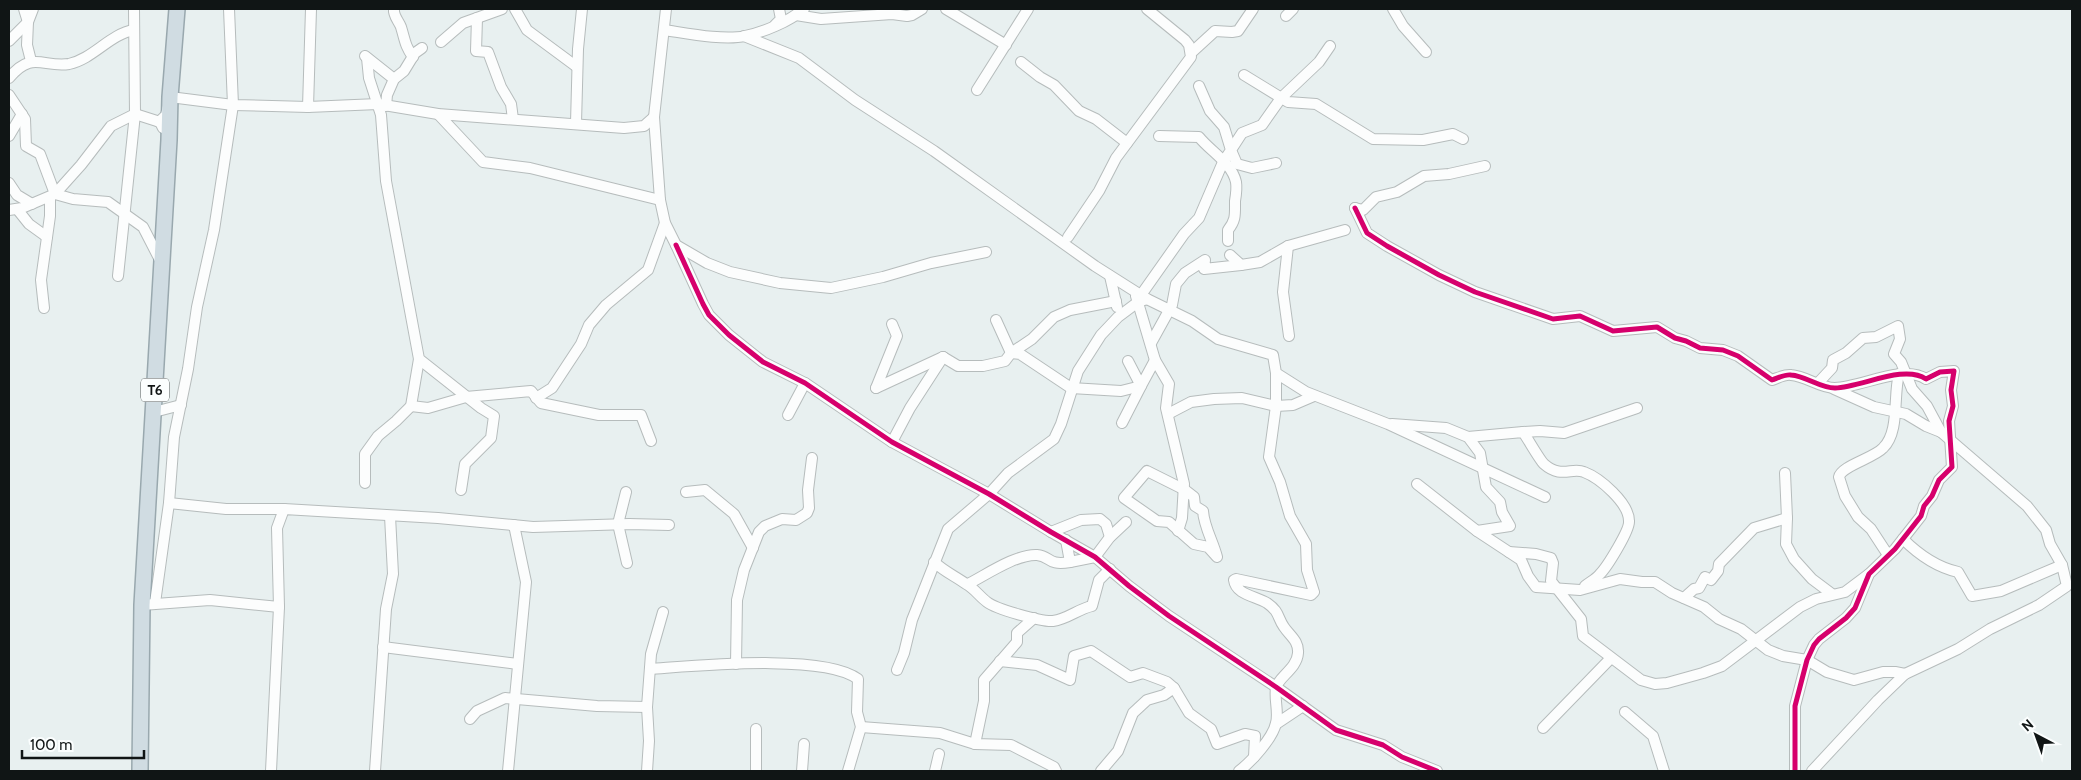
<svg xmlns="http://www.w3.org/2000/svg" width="2081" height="780" font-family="Cabin,sans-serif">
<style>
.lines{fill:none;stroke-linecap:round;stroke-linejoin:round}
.minor-casing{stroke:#b6bcbc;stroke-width:12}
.highway-casing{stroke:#99a8ae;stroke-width:18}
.minor{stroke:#fcfdfd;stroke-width:10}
.highway{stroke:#d0dce2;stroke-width:15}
.cycleway-casing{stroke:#fbfefe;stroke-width:8}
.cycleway{stroke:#d6006c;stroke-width:5}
.labels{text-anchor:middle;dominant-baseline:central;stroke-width:4.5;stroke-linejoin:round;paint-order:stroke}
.shield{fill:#fbfefe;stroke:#565b5b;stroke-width:1}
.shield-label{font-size:14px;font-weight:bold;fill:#101515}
</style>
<rect width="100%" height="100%" fill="#e8f0f0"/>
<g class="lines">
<g class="minor-casing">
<g id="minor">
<polyline points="24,9 28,22 27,45 31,61"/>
<path d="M394,9C393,16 399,21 401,27C405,40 405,46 413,57"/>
<polyline points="515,9 527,30 577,67"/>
<polyline points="666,9 654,117 660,200 665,223 676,245 707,263 730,272 780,283 831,288 883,277 931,263 986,252"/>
<polyline points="946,9 1006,45"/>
<polyline points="1393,9 1403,26 1426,52"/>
<polyline points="796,15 821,19 892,14 907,16 912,15 922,9"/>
<polyline points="1286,16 1293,9"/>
<polyline points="477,18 476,51 488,52 501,87 511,104 513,119"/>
<polyline points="775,25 781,19 779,9"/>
<path d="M664,30C685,33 724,41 745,36C764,32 788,22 804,9"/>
<polyline points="744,36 799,58 855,100 934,151 1095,266 1147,299 1192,321 1218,339 1273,355 1276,373 1306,392 1388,424 1545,497"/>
<polyline points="9,41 28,22 33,9"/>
<polyline points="441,42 463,23 502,9"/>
<polyline points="1191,53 1215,31 1232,32 1238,31 1253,9"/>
<polyline points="365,56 394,79"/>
<polyline points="367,58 369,78 381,115 386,181 419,359 481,408 494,416 491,438 465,464 461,490"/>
<polyline points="1021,62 1040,77 1054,85 1079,111 1096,119 1127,143"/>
<polyline points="1244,75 1288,102 1316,104 1373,139 1423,140 1453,134 1463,139"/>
<path d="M9,78C32,50 43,68 69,64C93,59 110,34 134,30"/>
<polyline points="977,90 1028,9"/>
<polyline points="9,95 25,119 26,146 40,154 55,194"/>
<polyline points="386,106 387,95 394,79 404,71 415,53 422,48"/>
<polyline points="308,107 311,9"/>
<polyline points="438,114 483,162 530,168 660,200"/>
<polyline points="159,122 166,115 170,97 233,105 308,107 378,104 438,114 624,128 644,126 654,117"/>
<polyline points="576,123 578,49 582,9"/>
<polyline points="9,136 22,114"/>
<path d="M1159,136L1199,137C1210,151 1232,163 1236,182C1237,188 1236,195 1235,201C1235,215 1236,220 1228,230V241"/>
<polyline points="1276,163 1252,168 1237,164 1231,150 1242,133 1262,125 1281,98 1319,62 1330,46"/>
<polyline points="9,183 17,195 32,204"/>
<polyline points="55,194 73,199 108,202 143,227 161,262"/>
<path d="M1355,208L1367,233L1387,246L1439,275L1475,292L1553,319L1580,316L1613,331L1657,327L1675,338L1686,341L1700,348L1723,350L1738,356L1772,380C1778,378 1785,374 1791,375C1806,376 1820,388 1835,388C1862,387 1904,364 1926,379L1940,372L1954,371L1951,390L1953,406L1949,421L1952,467L1939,480L1932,496L1924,506L1921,516L1910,530L1895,549L1869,574L1855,608L1846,618L1819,639L1814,645L1807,660L1795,706V771"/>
<polyline points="1355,208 1363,210 1376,197 1397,192 1424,176 1449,174 1485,166"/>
<polyline points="17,209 29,224 47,237"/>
<polyline points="9,210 22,208 55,194 81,165 111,126 135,114 160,122 163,128"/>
<polyline points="1068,237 1099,191 1116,158 1191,57 1189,45 1185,40 1147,9"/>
<polyline points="676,245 703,304 709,315 729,335 763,362 805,383 892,442 989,494 1051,532 1095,557 1129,586 1169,616 1276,687 1336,730 1383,745 1402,757 1437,771"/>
<polyline points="1288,246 1283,292 1289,336"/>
<polyline points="1230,255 1241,265 1260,262 1288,246 1345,230"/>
<polyline points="118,276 135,114 134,9"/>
<polyline points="1110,276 1117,307"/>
<polyline points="1141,295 1184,234 1199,218 1223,162 1231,150 1224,127 1210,111 1199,86"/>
<polyline points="1136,296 1155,360 1169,384 1166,408 1184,484 1182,518 1178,531"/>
<polyline points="44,308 41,280 50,216 50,197"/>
<polyline points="996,320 1011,353 1020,354 1071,388 1121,391 1141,386 1155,360"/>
<polyline points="1151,343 1172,305 1176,284 1185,273 1205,260 1204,269 1241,265"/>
<polyline points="943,357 958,366 983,366 1005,361 1011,353 1032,339 1054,317 1070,310 1116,301"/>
<path d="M1818,383L1832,368L1833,360L1846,353L1863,338L1876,337L1898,326L1900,339L1894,354L1901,362L1912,389L1927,406L1941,432L2027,506L2046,530L2050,544L2062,565L2001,591L1972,596L1958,572C1936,567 1919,555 1903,539"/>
<polyline points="876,388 943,357"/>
<polyline points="876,388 897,336 892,324"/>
<polyline points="1834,389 1874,407 1906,414 1926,426 1941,432"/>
<polyline points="536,398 552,388 581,344 589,325 606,305 648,270 665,223"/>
<polyline points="411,406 428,408 466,397 531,391 541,403 599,415 641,415 651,441"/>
<polyline points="154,412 181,405"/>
<polyline points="1168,414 1191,402 1214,399 1242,398 1276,406 1293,405 1314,396"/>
<polyline points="788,415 805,383"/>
<polyline points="1122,423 1141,386 1128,361"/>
<polyline points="1392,424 1446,428 1468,437 1480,453 1486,487 1500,502 1502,512 1510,526 1477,531"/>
<polyline points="1523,432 1540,431 1564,433 1637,408"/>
<path d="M1468,437L1523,432C1528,439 1539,459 1544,464C1561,479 1572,467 1584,472C1600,478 1629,503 1629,521C1630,530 1607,567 1600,574C1596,579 1590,582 1585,586"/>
<polyline points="892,442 910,408 943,357"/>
<path d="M1147,471L1185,490L1194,497L1195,506L1203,511C1204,527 1213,541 1217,557L1208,547L1194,544L1169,522L1157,521L1124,498Z"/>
<polyline points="1785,473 1787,518 1786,544 1794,559 1812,579 1832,594"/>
<polyline points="365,483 365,454 378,436 396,421 411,406 419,359"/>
<polyline points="1417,484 1477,531 1521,560 1528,576 1536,587 1580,590 1620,579 1642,582 1655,582 1672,593 1704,607 1719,619 1741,629 1768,650 1783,656 1807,660 1827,672 1854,680 1883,672 1895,672 1905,674"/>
<polyline points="626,492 618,524 627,563"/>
<polyline points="686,492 705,490 734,514 753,548"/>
<polyline points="169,503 226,509 284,509"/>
<polyline points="1051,532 1081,520 1100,519 1106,524 1110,537"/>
<polyline points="1066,540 1070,562 1095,557 1110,537 1126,522"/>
<polyline points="1509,552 1536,554 1551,558 1553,563 1551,581 1581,619 1583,636 1641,680 1655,684 1667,683 1703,673 1722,666 1800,607 1816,599 1845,592 1869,574"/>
<path d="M1888,555L1871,529L1858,517L1845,496L1839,477C1841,466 1874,458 1883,448C1900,432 1893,395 1899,374"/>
<path d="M934,562C945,572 955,576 966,584C974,588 979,596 987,602C996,609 1041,622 1053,621C1068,619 1078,609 1092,606L1099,580L1110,569"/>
<path d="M968,584C986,575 1016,554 1037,555C1051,556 1047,566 1070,562"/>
<polyline points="1684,598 1694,589 1699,588 1705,577 1711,580 1718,571 1719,564 1754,528 1787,518"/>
<polyline points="155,603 169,503 174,437 188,369 197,307 214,230 233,105 229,9"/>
<polyline points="142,605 210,600 279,607 277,528 284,509 438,518 533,527 629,524 669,525"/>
<polyline points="383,647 518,664"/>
<polyline points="1000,661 1037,665 1070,680 1074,656 1091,651 1130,677 1143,673 1167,682 1174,688 1189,713 1211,729 1217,744 1245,734 1255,736 1254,757"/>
<polyline points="736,664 737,600 744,570 759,532 765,526 782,519 796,520 807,513 809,508 808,490 812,458"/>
<path d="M650,669C695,666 824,653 858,679L857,712L861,727L848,771"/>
<polyline points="897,670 904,653 912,620 948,529 989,494 1008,473 1054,439 1061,424 1078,371 1101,335 1118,317 1138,302 1147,299"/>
<polyline points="1625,712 1653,736 1664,771"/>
<polyline points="470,719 477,711 505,698 597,706 647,707 651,654 663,612"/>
<polyline points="1276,724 1303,706"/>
<polyline points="861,727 940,733 975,744 1011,745 1054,767 1056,771"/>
<polyline points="1543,728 1611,658"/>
<polyline points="756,729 756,771"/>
<polyline points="975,744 984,701 984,680 1017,642 1017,633 1034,618"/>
<polyline points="271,771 279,607"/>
<polyline points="375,771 386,609 393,574 390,516"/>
<polyline points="508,771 526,582 514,525"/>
<polyline points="647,771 649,741 647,707"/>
<polyline points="802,771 804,744"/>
<polyline points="935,771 939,754"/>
<polyline points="1101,771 1118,751 1133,713 1147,700 1164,695 1174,688"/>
<path d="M1239,771C1251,762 1273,738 1276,723C1279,712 1274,699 1276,688C1278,677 1297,669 1298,653C1299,641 1290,636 1284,627C1277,617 1280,612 1267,603C1256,596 1236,595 1234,580L1236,579L1311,595L1314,592L1307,570L1306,544L1290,516L1280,482L1269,457L1276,406V373"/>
<polyline points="1812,771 1878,700 1905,674 1958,649 1990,629 2039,605 2067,586 2062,565"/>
</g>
</g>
<g class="highway-casing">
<polyline id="highway" points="140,771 142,605 169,140 170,97 177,9"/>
</g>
<use href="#minor" class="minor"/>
<use href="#highway" class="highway"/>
<g class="cycleway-casing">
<g id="cycleway">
<path d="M1355,208L1367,233L1387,246L1439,275L1475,292L1553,319L1580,316L1613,331L1657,327L1675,338L1686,341L1700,348L1723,350L1738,356L1772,380C1778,378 1785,374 1791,375C1806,376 1820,388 1835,388C1862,387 1904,364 1926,379L1940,372L1954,371L1951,390L1953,406L1949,421L1952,467L1939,480L1932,496L1924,506L1921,516L1910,530L1895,549L1869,574L1855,608L1846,618L1819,639L1814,645L1807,660L1795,706V771"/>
<polyline points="676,245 703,304 709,315 729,335 763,362 805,383 892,442 989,494 1051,532 1095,557 1129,586 1169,616 1276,687 1336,730 1383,745 1402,757 1437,771"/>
</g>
</g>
<use href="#cycleway" class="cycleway"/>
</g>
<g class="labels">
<rect class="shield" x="141" y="378.5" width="28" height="23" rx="4"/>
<g class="shield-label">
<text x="155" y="390">T6</text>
</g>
</g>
<rect width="2081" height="780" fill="none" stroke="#101515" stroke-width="20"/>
<g transform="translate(2036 735) rotate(319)" stroke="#fbfefe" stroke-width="4" paint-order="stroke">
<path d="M0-4L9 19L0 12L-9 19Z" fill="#101515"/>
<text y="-8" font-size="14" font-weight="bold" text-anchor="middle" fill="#101515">N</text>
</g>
<path d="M22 750v8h122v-8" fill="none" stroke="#101515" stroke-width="2.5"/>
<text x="30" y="750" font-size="15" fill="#101515" stroke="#fbfefe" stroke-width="4" paint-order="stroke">100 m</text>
</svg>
